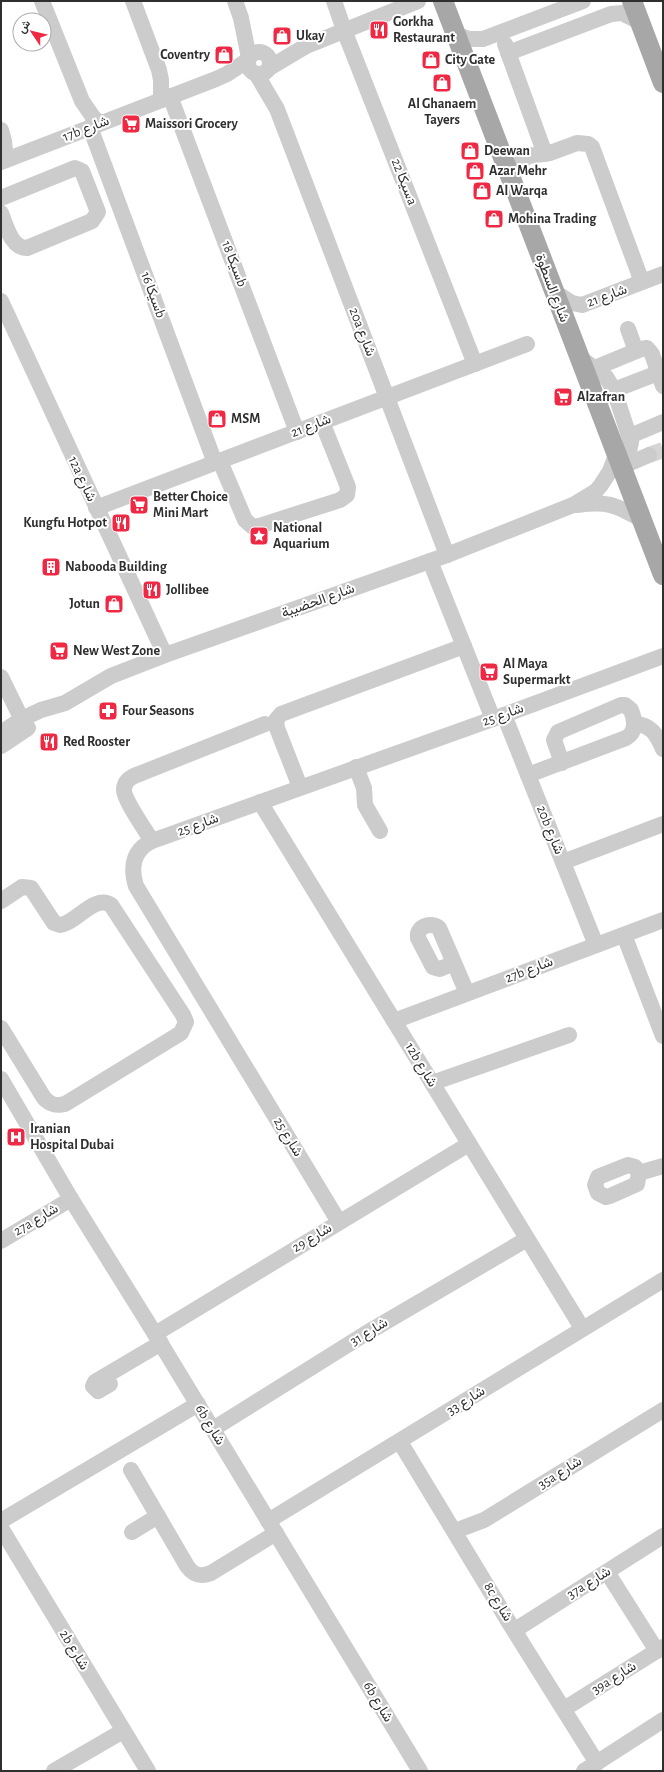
<svg xmlns="http://www.w3.org/2000/svg" width="664" height="1772" font-family="'Alegreya Sans',Vazirmatn,sans-serif">
<style>
.lines{fill:none;stroke-linecap:round;stroke-linejoin:round}
.minor-tunnel{stroke:#d5d5d5;stroke-width:16;stroke-dasharray:16 8;stroke-linecap:butt}
.minor{stroke:#ccc;stroke-width:16}
.major{stroke:#a7a7a7;stroke-width:20}
.labels{text-anchor:middle;dominant-baseline:central;stroke-width:4;stroke-linejoin:round;paint-order:stroke}
.poi-label{font-size:14px;font-weight:bold;fill:#2f2f2f;stroke:#fff;text-anchor:start}
.street-label{font-size:14px;fill:#2f2f2f;stroke:#fff}
</style>
<rect width="100%" height="100%" fill="#fff"/>
<g class="lines">
<polyline class="minor-tunnel" points="649,455 663,450"/>
<g class="minor">
<polyline points="42,1 82,101 93,117 100,123"/>
<polyline points="133,1 159,70 161,80 161,100"/>
<polyline points="235,1 241,18 249,58"/>
<polyline points="334,1 344,30 475,364"/>
<polyline points="455,34 469,39 483,39 583,1"/>
<polyline points="505,44 545,154"/>
<circle cx="259" cy="63" r="11"/>
<polyline points="508,53 611,14 622,13 640,22"/>
<polyline points="269,68 306,46 418,1"/>
<polyline points="257,75 277,109 447,555"/>
<polyline points="170,96 297,432"/>
<polyline points="90,127 215,463"/>
<polyline points="1,130 4,141 6,160"/>
<polyline points="1,162 216,79 227,74 248,60"/>
<polyline points="510,178 520,163 528,156 550,153 577,143 588,144 592,147 642,282"/>
<path d="M1,198L75,168L82,171L98,212L92,221L27,248C11,248 6,225 1,213"/>
<polyline points="553,291 572,303 582,305 663,274"/>
<polyline points="1,301 165,655"/>
<polyline points="628,329 636,351"/>
<polyline points="579,357 606,377 614,390 631,442 629,452 621,467"/>
<polyline points="595,368 641,349 647,348 652,354 663,386"/>
<polyline points="614,390 658,373"/>
<polyline points="630,436 663,422"/>
<polyline points="220,461 245,520 253,527 259,526 340,500 347,495 348,487 322,422"/>
<polyline points="621,467 649,455"/>
<path d="M577,505C607,501 614,504 641,519"/>
<polyline points="96,508 527,344"/>
<polyline points="430,561 493,719"/>
<polyline points="1,677 26,728"/>
<polyline points="504,715 596,945"/>
<path d="M634,724C651,724 657,735 663,749"/>
<polyline points="1,733 22,719 41,710 65,703 111,676 165,655 447,555 573,505 596,491 601,485 610,471 616,455"/>
<polyline points="1,746 28,728"/>
<polyline points="356,767 364,788 365,805 380,831"/>
<path d="M528,775L626,738C637,732 635,720 631,710L625,705H621L558,732L554,740L562,763"/>
<polyline points="300,787 277,728 276,720 281,714 464,646"/>
<polyline points="260,802 582,1328"/>
<path d="M152,841C146,831 124,800 124,790C124,783 128,779 134,776L265,724"/>
<polyline points="563,862 663,824"/>
<path d="M1,901L22,887L31,888L54,923L60,925C76,923 95,894 111,905L183,1015L186,1022L181,1033L65,1104C56,1106 50,1105 44,1098L1,1028"/>
<polyline points="624,935 663,1036"/>
<path d="M454,963L440,969L433,967L418,938C416,927 430,921 439,928L467,993"/>
<polyline points="394,1021 663,920"/>
<polyline points="1,1079 71,1199 155,1334 420,1771"/>
<polyline points="432,1083 569,1035"/>
<polygon points="628,1165 635,1167 639,1173 637,1184 610,1196 606,1197 598,1193 595,1185 598,1177"/>
<polyline points="639,1173 663,1166"/>
<path d="M339,1222L136,886C130,867 133,850 152,841L504,715L663,656"/>
<polyline points="1,1241 71,1199"/>
<polyline points="155,1334 469,1144"/>
<polyline points="110,1384 98,1391 93,1386 95,1382 161,1343"/>
<polyline points="213,1429 365,1334 527,1239"/>
<polyline points="400,1442 510,1624 597,1763"/>
<path d="M131,1470L187,1566C194,1576 201,1577 211,1573L276,1533"/>
<polyline points="1,1521 198,1404"/>
<polyline points="268,1521 663,1280"/>
<polyline points="1,1528 148,1771"/>
<polyline points="455,1531 484,1520 663,1410"/>
<polyline points="132,1532 158,1516"/>
<polyline points="607,1572 657,1651"/>
<polyline points="515,1630 663,1536"/>
<polyline points="564,1709 663,1647"/>
<polyline points="54,1771 123,1731"/>
<polyline points="584,1771 663,1720"/>
</g>
<g class="major">
<polyline points="443,1 663,575"/>
<polyline points="632,1 663,83"/>
</g>
</g>
<defs>
<g id="restaurant-square" transform="scale(1)"><rect x="-9" y="-9" width="18" height="18" rx="4" fill="#ef2943" stroke="#fff"/><path d="M-5-6h1v4h1v-4h1v4h1v-4h1v5L-1.5 .5V6h-2V.5L-5-1ZM5-6V6H3V1.5H1.5Q1.5-4 5-6Z" fill="#fff"/></g>
<g id="shop-square" transform="scale(1)"><rect x="-9" y="-9" width="18" height="18" rx="4" fill="#ef2943" stroke="#fff"/><path d="M-5-2.5h2.3a2.7 3.5 0 0 1 5.4 0H5L5.5 6h-11ZM-1.5-2.5h3a1.5 2.3 0 0 0-3 0Z" fill="#fff"/></g>
<g id="supermarket-square" transform="scale(1)"><rect x="-9" y="-9" width="18" height="18" rx="4" fill="#ef2943" stroke="#fff"/><path d="M-6-5.5h2.5l.6 2H6L4.5 2H-2.5L-4.4-4H-6ZM-1.5 3.2a1.3 1.3 0 1 0 .1 0ZM3 3.2a1.3 1.3 0 1 0 .1 0Z" fill="#fff"/></g>
<g id="sight-square" transform="scale(1)"><rect x="-9" y="-9" width="18" height="18" rx="4" fill="#ef2943" stroke="#fff"/><path d="M0-6L1.8-2.2L6-1.7L2.9 1.2L3.7 5.4L0 3.3L-3.7 5.4L-2.9 1.2L-6-1.7L-1.8-2.2Z" fill="#fff"/></g>
<g id="building-square" transform="scale(1)"><rect x="-9" y="-9" width="18" height="18" rx="4" fill="#ef2943" stroke="#fff"/><path d="M-4-6H4V6H1V3H-1V6H-4ZM-2.5-4.3h1.7v1.8h-1.7ZM.8-4.3h1.7v1.8H.8ZM-2.5-1h1.7V.8h-1.7ZM.8-1h1.7V.8H.8Z" fill="#fff"/></g>
<g id="pharmacy-square" transform="scale(1)"><rect x="-9" y="-9" width="18" height="18" rx="4" fill="#ef2943" stroke="#fff"/><path d="M-2-6h4v4h4v4h-4v4h-4v-4h-4v-4h4Z" fill="#fff"/></g>
<g id="hospital-square" transform="scale(1)"><rect x="-9" y="-9" width="18" height="18" rx="4" fill="#ef2943" stroke="#fff"/><path d="M-5-5h3v3.5h4V-5h3V5h-3V1.5h-4V5h-3Z" fill="#fff"/></g>
</defs>
<g fill-rule="evenodd">
<use href="#restaurant-square" x="379" y="30"/>
<use href="#shop-square" x="282" y="36"/>
<use href="#shop-square" x="224" y="55"/>
<use href="#shop-square" x="431" y="60"/>
<use href="#shop-square" x="442" y="83"/>
<use href="#supermarket-square" x="131" y="124"/>
<use href="#shop-square" x="470" y="151"/>
<use href="#shop-square" x="475" y="171"/>
<use href="#shop-square" x="482" y="191"/>
<use href="#shop-square" x="494" y="219"/>
<use href="#supermarket-square" x="563" y="397"/>
<use href="#shop-square" x="217" y="419"/>
<use href="#supermarket-square" x="139" y="505"/>
<use href="#restaurant-square" x="121" y="523"/>
<use href="#sight-square" x="259" y="536"/>
<use href="#building-square" x="51" y="567"/>
<use href="#restaurant-square" x="152" y="590"/>
<use href="#shop-square" x="114" y="604"/>
<use href="#supermarket-square" x="59" y="651"/>
<use href="#supermarket-square" x="489" y="672"/>
<use href="#pharmacy-square" x="108" y="711"/>
<use href="#restaurant-square" x="49" y="742"/>
<use href="#hospital-square" x="16" y="1137"/>
</g>
<g class="labels">
<g class="poi-label">
<text x="393" y="22">Gorkha<tspan x="393" dy="16">Restaurant</tspan></text>
<text x="296" y="36">Ukay</text>
<text x="210" y="55" text-anchor="end">Coventry</text>
<text x="445" y="60">City Gate</text>
<text x="442" y="104" text-anchor="middle">Al Ghanaem<tspan x="442" dy="16">Tayers</tspan></text>
<text x="145" y="124">Maissori Grocery</text>
<text x="484" y="151">Deewan</text>
<text x="489" y="171">Azar Mehr</text>
<text x="496" y="191">Al Warqa</text>
<text x="508" y="219">Mohina Trading</text>
<text x="577" y="397">Alzafran</text>
<text x="231" y="419">MSM</text>
<text x="153" y="497">Better Choice<tspan x="153" dy="16">Mini Mart</tspan></text>
<text x="107" y="523" text-anchor="end">Kungfu Hotpot</text>
<text x="273" y="528">National<tspan x="273" dy="16">Aquarium</tspan></text>
<text x="65" y="567">Nabooda Building</text>
<text x="166" y="590">Jollibee</text>
<text x="100" y="604" text-anchor="end">Jotun</text>
<text x="73" y="651">New West Zone</text>
<text x="503" y="664">Al Maya<tspan x="503" dy="16">Supermarkt</tspan></text>
<text x="122" y="711">Four Seasons</text>
<text x="63" y="742">Red Rooster</text>
<text x="30" y="1129">Iranian<tspan x="30" dy="16">Hospital Dubai</tspan></text>
</g>
<g class="street-label">
<text transform="translate(86 129) rotate(-21)">17b شارع</text>
<text transform="translate(404 182) rotate(69)">سيكا 22a</text>
<text transform="translate(234 264) rotate(69)">سيكا 18b</text>
<text transform="translate(552 288) rotate(69)">شارع السطوة</text>
<text transform="translate(153 295) rotate(70)">سيكا 16b</text>
<text transform="translate(607 296) rotate(-20)">شارع 21</text>
<text transform="translate(362 332) rotate(69)">20a شارع</text>
<text transform="translate(311 426) rotate(-21)">شارع 21</text>
<text transform="translate(82 479) rotate(65)">12a شارع</text>
<text transform="translate(318 601) rotate(-20)">شارع الحضيبة</text>
<text transform="translate(503 715) rotate(-20)">شارع 25</text>
<text transform="translate(198 825) rotate(-20)">شارع 25</text>
<text transform="translate(550 830) rotate(68)">20b شارع</text>
<text transform="translate(529 970) rotate(-21)">27b شارع</text>
<text transform="translate(421 1065) rotate(59)">12b شارع</text>
<text transform="translate(288 1137) rotate(59)">شارع 25</text>
<text transform="translate(36 1220) rotate(-31)">27a شارع</text>
<text transform="translate(312 1238) rotate(-31)">شارع 29</text>
<text transform="translate(369 1332) rotate(-31)">شارع 31</text>
<text transform="translate(466 1401) rotate(-32)">شارع 33</text>
<text transform="translate(210 1425) rotate(59)">6b شارع</text>
<text transform="translate(560 1473) rotate(-32)">35a شارع</text>
<text transform="translate(589 1583) rotate(-32)">37a شارع</text>
<text transform="translate(498 1602) rotate(59)">8c شارع</text>
<text transform="translate(74 1650) rotate(59)">2b شارع</text>
<text transform="translate(614 1678) rotate(-32)">39a شارع</text>
<text transform="translate(378 1702) rotate(59)">6b شارع</text>
</g>
</g>
<rect width="664" height="1772" fill="none" stroke="#2f2f2f" stroke-width="4"/>
<g transform="translate(32 32) rotate(305)"><circle r="19" fill="#ffffff" stroke="#acacac"/>
<path d="M0-3L7 15L0 10L-7 15Z" fill="#ef2943"/>
<text y="-6" font-size="11" font-weight="bold" text-anchor="middle" fill="#2f2f2f">ش</text>
</g>
</svg>
